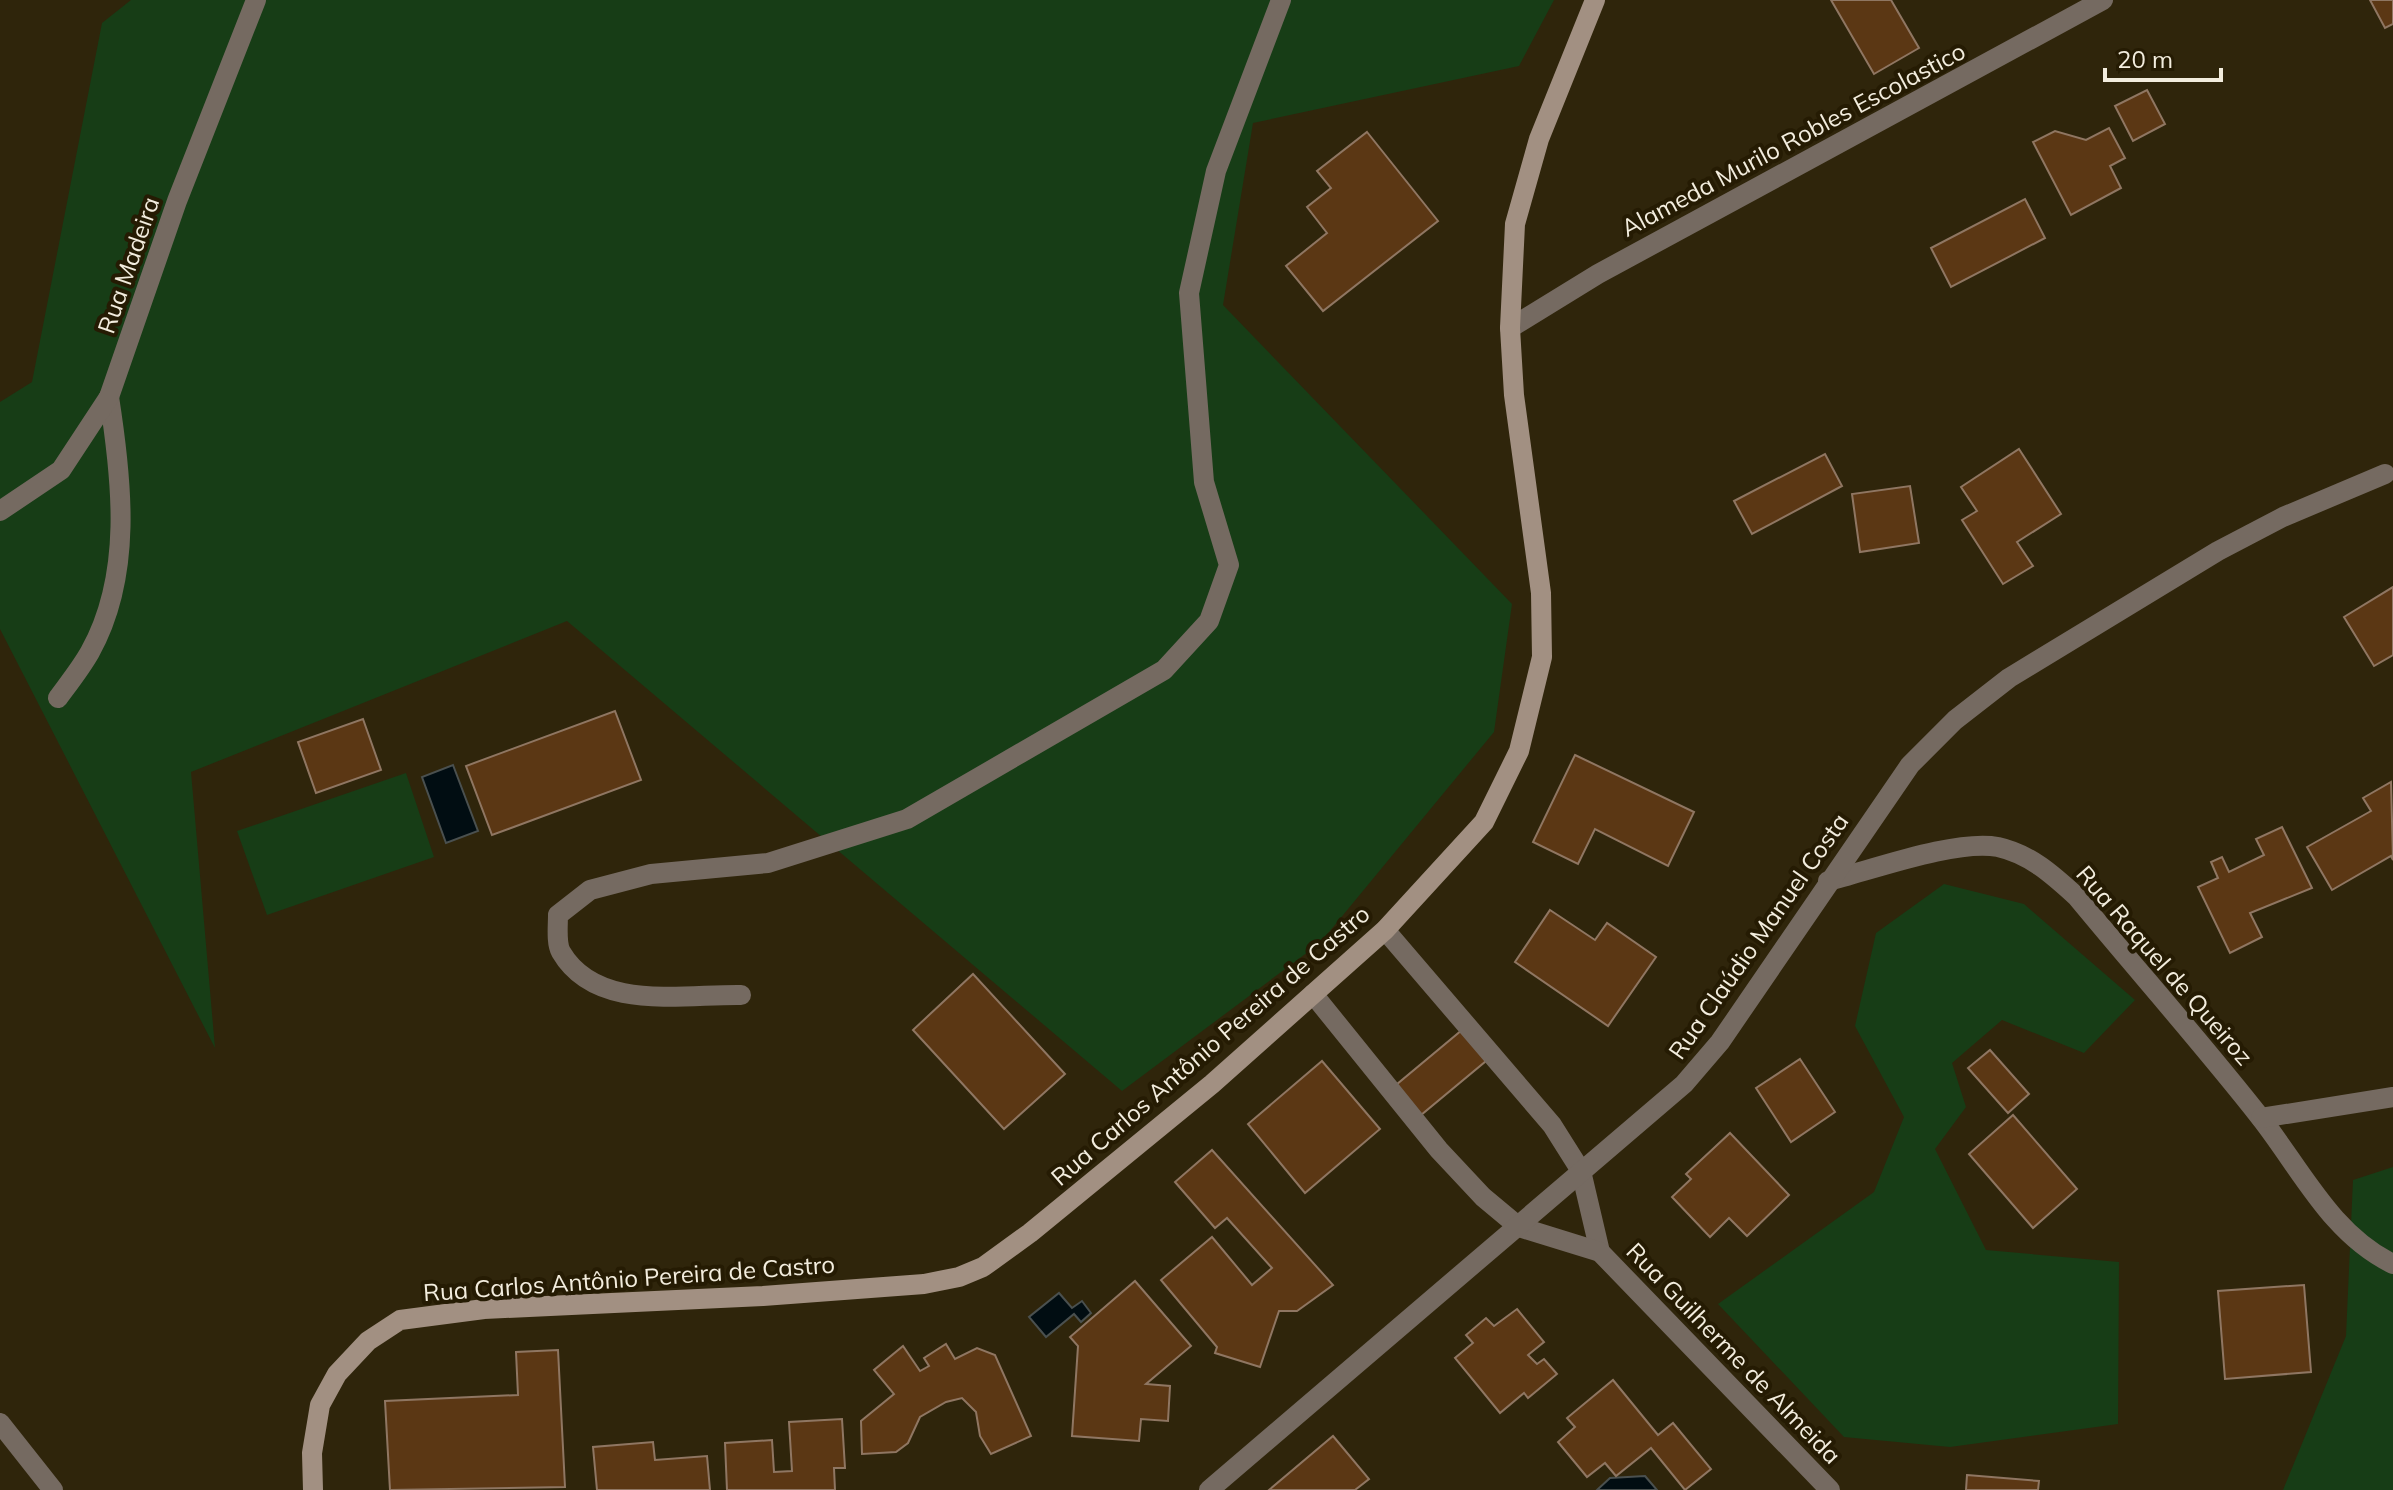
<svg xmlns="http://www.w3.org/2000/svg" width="2393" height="1490" font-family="Mulish,sans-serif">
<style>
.green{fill:#173d16}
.water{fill:#010d12;stroke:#4a504f;stroke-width:2}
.building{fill:#5b3714;stroke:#8f7662;stroke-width:2}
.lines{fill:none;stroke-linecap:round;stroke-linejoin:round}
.lane{stroke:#756a61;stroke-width:20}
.street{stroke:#756a61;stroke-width:20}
.secondary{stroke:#a29082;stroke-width:20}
.labels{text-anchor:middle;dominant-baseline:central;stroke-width:8;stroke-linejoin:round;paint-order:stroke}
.street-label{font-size:24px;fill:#f3edde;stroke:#251b03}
</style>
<rect width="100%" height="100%" fill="#2f250b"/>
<g class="green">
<polygon points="131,0 1554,0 1519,66 1253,123 1223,305 1512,604 1494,732 1320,943 1122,1091 567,621 191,772 215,1048 0,629 0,402 32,382 102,23"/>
<polygon points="406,773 434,857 267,915 237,831"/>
<polygon points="1944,884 2024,904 2135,1000 2084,1053 2002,1020 1952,1063 1966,1107 1935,1149 1986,1250 2119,1262 2118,1424 1950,1447 1844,1437 1718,1304 1874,1192 1904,1117 1855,1026 1876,933"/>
<polygon points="2393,1167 2393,1490 2283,1490 2346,1336 2353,1180"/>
</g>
<g class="water">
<polygon points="453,765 478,831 446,843 422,777"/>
<polygon points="1059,1293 1072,1308 1082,1301 1091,1313 1081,1322 1074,1314 1046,1337 1029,1317"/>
<polygon points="1645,1476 1657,1490 1597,1490 1610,1478"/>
</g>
<g class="building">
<polygon points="1831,0 1891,0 1919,48 1874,74"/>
<polygon points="2370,0 2393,0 2393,24 2385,28"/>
<polygon points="2147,90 2165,124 2133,141 2115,106"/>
<polygon points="2109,128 2125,158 2110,166 2121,188 2071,215 2033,142 2055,131 2086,140"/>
<polygon points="1367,132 1438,221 1323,311 1286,266 1327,233 1307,207 1331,188 1317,171"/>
<polygon points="2025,199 2045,238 1951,287 1931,248"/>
<polygon points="2019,449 2061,514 2017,542 2033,566 2003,584 1962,520 1977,511 1961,487"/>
<polygon points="1825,454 1842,486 1752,534 1734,501"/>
<polygon points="1910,486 1919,543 1860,552 1852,494"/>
<polygon points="2393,587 2393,655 2374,666 2344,617"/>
<polygon points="615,711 641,780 492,835 466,766"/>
<polygon points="363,719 381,770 316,793 298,742"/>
<polygon points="1575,755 1694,812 1668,866 1595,829 1578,864 1533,842"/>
<polygon points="2391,782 2393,860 2391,856 2332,890 2307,847 2371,811 2363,798"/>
<polygon points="2282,827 2312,888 2250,913 2262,937 2230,953 2198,887 2218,878 2211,862 2222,857 2229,872 2264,855 2256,839"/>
<polygon points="1550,910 1595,940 1607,923 1656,957 1608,1026 1515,962"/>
<polygon points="973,974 1065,1074 1004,1129 913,1030"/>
<polygon points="1462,1030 1486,1061 1421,1115 1396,1085"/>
<polygon points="1990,1050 2029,1094 2008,1113 1968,1068"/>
<polygon points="1800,1059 1835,1112 1791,1142 1756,1088"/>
<polygon points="1322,1061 1380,1129 1305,1193 1248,1124"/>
<polygon points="2013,1115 2077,1189 2033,1228 1969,1154"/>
<polygon points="1730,1133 1789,1195 1747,1236 1729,1218 1710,1237 1672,1197 1691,1179 1686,1174"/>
<polygon points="1212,1150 1333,1285 1297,1311 1279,1311 1260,1367 1215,1353 1217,1347 1161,1280 1212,1237 1252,1285 1272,1268 1227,1218 1215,1228 1175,1182"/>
<polygon points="1135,1281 1191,1346 1146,1384 1170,1386 1168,1421 1141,1419 1139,1441 1072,1436 1078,1346 1070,1337"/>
<polygon points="2304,1285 2311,1372 2225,1379 2218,1291"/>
<polygon points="1517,1309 1544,1342 1528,1355 1537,1364 1544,1359 1557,1374 1528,1398 1524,1393 1500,1413 1455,1358 1473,1343 1466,1335 1486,1318 1494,1326"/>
<polygon points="946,1344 955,1359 977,1348 995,1355 1031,1436 991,1454 980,1436 976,1412 962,1398 946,1402 920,1417 908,1443 896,1452 862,1454 861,1421 894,1394 874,1370 903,1346 920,1371 929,1366 924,1358"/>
<polygon points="558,1350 565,1487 390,1490 385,1401 518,1395 516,1352"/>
<polygon points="1613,1380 1658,1435 1673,1423 1711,1469 1685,1490 1651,1448 1616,1476 1605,1463 1587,1477 1558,1442 1575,1427 1567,1418"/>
<polygon points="842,1419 845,1468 834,1468 835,1490 727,1490 725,1443 772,1440 774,1472 792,1471 789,1422"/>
<polygon points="1333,1436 1369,1479 1355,1490 1269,1490"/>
<polygon points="653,1442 655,1460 707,1456 710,1490 597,1490 593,1447"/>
<polygon points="1967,1475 2039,1481 2038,1490 1966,1490"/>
</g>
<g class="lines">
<g class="lane">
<path d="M58,698C69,683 81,668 90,652C133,575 122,480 109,397"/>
<path d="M741,995C682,994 596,1012 561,952C556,943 558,926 558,915L590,890L651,874L768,863L907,819L1164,670L1209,621L1229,565L1204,482L1189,293L1216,171L1281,0"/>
</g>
<g class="street">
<polyline points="1510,328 1598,274 2103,0"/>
<polyline points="0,511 61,470 109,397 177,201 256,0"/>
<path d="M1828,881C1872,870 1956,839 1998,847C2030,854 2053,875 2076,896C2137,970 2201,1042 2260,1117C2301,1169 2331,1234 2393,1264"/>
<polyline points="1385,930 1552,1125 1581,1171 1600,1252"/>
<polyline points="1313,994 1439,1150 1483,1197 1519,1227 1600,1252 1830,1490"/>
<polyline points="2261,1118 2393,1097"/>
<polyline points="0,1423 53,1490"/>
<polyline points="1209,1490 1684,1084 1720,1042 1910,765 1955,720 2009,678 2218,551 2283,517 2385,474"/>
</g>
<polyline class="secondary" points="313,1490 312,1453 320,1405 337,1374 368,1341 400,1320 484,1309 763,1296 924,1284 959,1277 983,1267 1030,1233 1212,1084 1385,930 1484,822 1519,751 1542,657 1541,593 1514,395 1510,328 1515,224 1539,139 1595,0"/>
</g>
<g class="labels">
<g class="street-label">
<text transform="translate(1793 139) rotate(-28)">Alameda Murilo Robles Escolastico</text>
<text transform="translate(128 265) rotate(-71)">Rua Madeira</text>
<text transform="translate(1758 936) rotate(-55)">Rua Claúdio Manuel Costa</text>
<text transform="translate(2165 965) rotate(49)">Rua Raquel de Queiroz</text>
<text transform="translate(1210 1045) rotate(-41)">Rua Carlos Antônio Pereira de Castro</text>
<text transform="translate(629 1278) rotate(-4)">Rua Carlos Antônio Pereira de Castro</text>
<text transform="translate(1734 1353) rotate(46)">Rua Guilherme de Almeida</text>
</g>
</g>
<path d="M2105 68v12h116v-12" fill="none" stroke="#f3edde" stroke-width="4"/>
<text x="2117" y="68" font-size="24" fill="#f3edde" stroke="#251b03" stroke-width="6" paint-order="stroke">20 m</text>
</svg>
